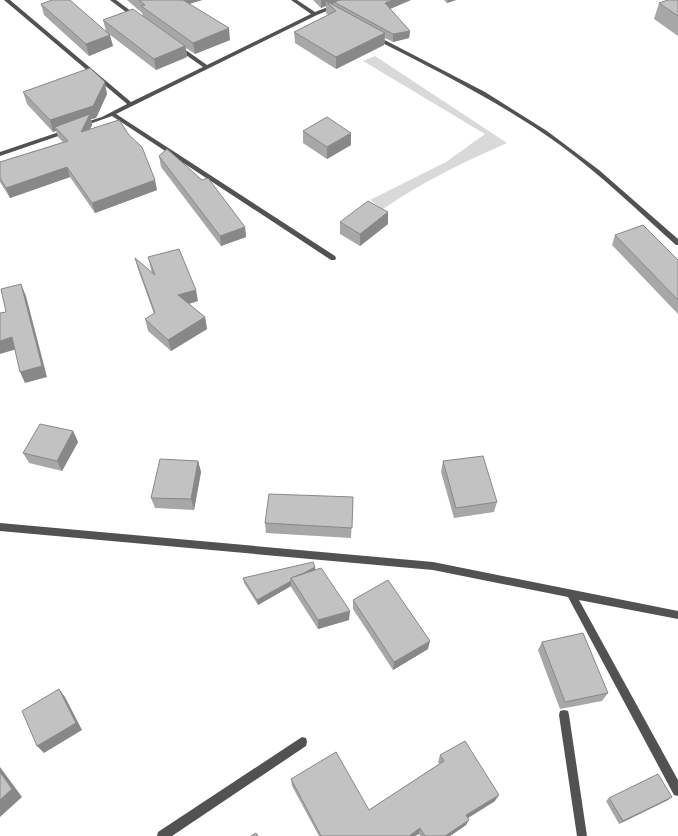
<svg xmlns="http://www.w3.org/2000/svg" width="678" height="836" font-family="'Fira Sans Condensed',sans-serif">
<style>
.green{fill:#d9d9d9}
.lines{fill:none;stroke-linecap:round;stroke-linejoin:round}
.minor{fill:#525252;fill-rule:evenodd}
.wall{fill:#a7a7a7}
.shaded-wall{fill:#888}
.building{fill:#c2c2c2;stroke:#888}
</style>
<rect width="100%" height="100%" fill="#fff"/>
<path class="green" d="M375,56L507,143C464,162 422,182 383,209L370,200L446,162L485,134L363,61Z"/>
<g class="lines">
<g class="minor">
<polygon points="4,0 10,0 131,102 203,67 176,48 176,46 180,46 207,65 311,14 291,0 297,0 315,12 346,0 354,0 317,15 116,114 335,256 336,258 335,260 331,260 112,116 84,126 80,126 80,124 102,117 127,104"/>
<polygon points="110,0 116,0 139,17 134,18"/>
<path d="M375,35L485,92L547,131L599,170L678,239V245H676C638,211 601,175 560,145C502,103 437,71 373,38L372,37Z"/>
<polygon points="68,129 71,131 70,132 0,156 0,152"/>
<polygon points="0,523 433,562 678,611 678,619 579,600 678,780 678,796 674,795 568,597 433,570 0,531"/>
<polygon points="564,710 568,711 569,715 587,836 577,836 559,715 560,711"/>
<polygon points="302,737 306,738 307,742 306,746 172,836 157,836 158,832"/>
</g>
</g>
<g class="wall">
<polygon points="127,0 202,0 189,4 230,40 195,54 186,48 187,57 156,70 109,34 113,46 89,56 44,15 41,4 106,31 103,20 143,15 142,13"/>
<polygon points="313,0 411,0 390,9 410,31 409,38 393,42 385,38 384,45 336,69 295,43 294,32 328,15 326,13 326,6 321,8"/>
<polygon points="444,0 456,0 447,3"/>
<polygon points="678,0 678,36 654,19 659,3"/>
<polygon points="23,92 107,94 96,118 91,119 92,125 90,129 157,190 95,213 70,177 10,198 0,182 0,162 63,142 58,137 56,131 53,132 27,104"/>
<polygon points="303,131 351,145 327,159 303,143"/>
<polygon points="159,156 245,227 246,237 221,246 161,167"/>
<polygon points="340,222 388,224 360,246 340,234"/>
<polygon points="615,235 678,260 678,314 612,245"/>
<polygon points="148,257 198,301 189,304 205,317 207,329 171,351 148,331 145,319 154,314 138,269 135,258 152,273"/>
<polygon points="73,431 78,442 62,471 29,463 23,453"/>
<polygon points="198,461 201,472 194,510 155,508 151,498"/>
<polygon points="443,461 497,502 494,512 454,518 441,472"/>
<polygon points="353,497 351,538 266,533 265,523"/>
<polygon points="315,567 315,570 349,620 318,629 291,587 291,586 258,605 244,583 243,578"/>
<polygon points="353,600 428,649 393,670 353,609"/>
<polygon points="542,642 608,693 602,701 560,709 538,650"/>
<polygon points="440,755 495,801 468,818 466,825 450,836 420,836 419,834 415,836 319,836 292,786 291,779 369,810 439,764 438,762"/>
<polygon points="609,798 668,800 619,824 606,801"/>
</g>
<g class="shaded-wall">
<polygon points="177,0 202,0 179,7"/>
<polygon points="321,0 342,0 329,5 326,1 326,6 321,8"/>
<polygon points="393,0 411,0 385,11 385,3"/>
<polygon points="448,0 456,0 447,3"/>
<polygon points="229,28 230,40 195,54 193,43"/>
<polygon points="410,31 409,38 393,42 393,34"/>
<polygon points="385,33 384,45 336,69 336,57"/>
<polygon points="110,35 113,46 89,56 86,44"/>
<polygon points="185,46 187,57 156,70 154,59"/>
<polygon points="105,82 107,94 96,118 91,119 92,125 84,142 55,127 56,131 53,132 50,120"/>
<polygon points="351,133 351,145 327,159 327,147"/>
<polygon points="67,167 70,177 10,198 6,188"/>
<polygon points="155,180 157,190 95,213 92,203"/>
<polygon points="388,212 388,224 360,246 360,234"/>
<polygon points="245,227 246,237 221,246 220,236"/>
<polygon points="21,284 26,296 47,377 25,383 20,372"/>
<polygon points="196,290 198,301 180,306 178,295"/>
<polygon points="205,317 207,329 171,351 168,340"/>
<polygon points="12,337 17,349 0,354 0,341"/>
<polygon points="73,431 78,442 62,471 57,461"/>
<polygon points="198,461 201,472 194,510 191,499"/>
<polygon points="315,567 316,572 292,580"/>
<polygon points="291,581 291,586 258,605 257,600"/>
<polygon points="350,611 349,620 318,629 318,620"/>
<polygon points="430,641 428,649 393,670 394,662"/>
<polygon points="59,689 65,697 82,730 44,753 37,746"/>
<polygon points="0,767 22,797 0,817"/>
<polygon points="499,795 495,801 463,821 466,815"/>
<polygon points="672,797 668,800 619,824 623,821"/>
<polygon points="469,820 466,825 450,836 445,836"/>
<polygon points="420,828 419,834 415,836 409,836"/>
</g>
<g class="building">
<polygon points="52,0 70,0 110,35 86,44 41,4"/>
<polygon points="139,0 183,0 229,28 193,43 141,6 145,5"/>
<polygon points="340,0 393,0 385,3 410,31 393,34 334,2"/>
<polygon points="668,0 678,0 678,16 659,3"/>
<polygon points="326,1 385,33 336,57 294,32 336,11"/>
<polygon points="133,9 185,46 154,59 103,20"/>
<polygon points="90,68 105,82 93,106 50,120 23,92"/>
<polygon points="90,114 81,132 119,120 129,135 142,147 155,180 92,203 67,167 6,188 0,178 0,162 68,141 55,127"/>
<polygon points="327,117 351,133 327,147 303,131"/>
<polygon points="167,149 202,180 208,178 245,227 220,236 159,156"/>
<polygon points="368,201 388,212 360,234 340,222"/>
<polygon points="643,225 678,260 678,300 615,235"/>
<polygon points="179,249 196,290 178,295 205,317 168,340 145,319 155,313 135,258 155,275 148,257"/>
<polygon points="21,284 42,366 20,372 12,337 0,341 0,313 6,312 1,289"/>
<polygon points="40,424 73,431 57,461 23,453"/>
<polygon points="483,456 497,502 456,508 443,461"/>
<polygon points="160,459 198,461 191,499 151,498"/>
<polygon points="269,494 353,497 352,528 265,523"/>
<polygon points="313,562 315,567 304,573 291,578 291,581 257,600 243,578"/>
<polygon points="321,568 350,611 318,620 291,578"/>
<polygon points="388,580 430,641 394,662 353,600"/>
<polygon points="583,633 608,693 565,702 542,642"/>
<polygon points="59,689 76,723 37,746 22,711"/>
<polygon points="465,741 499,795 466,815 469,820 445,836 425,836 420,828 409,836 321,836 291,779 336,752 369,810 444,761 440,755"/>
<polygon points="0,772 12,789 0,800"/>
<polygon points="658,774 672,797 623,821 609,798"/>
<polygon points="256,833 258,836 251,836"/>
</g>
</svg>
